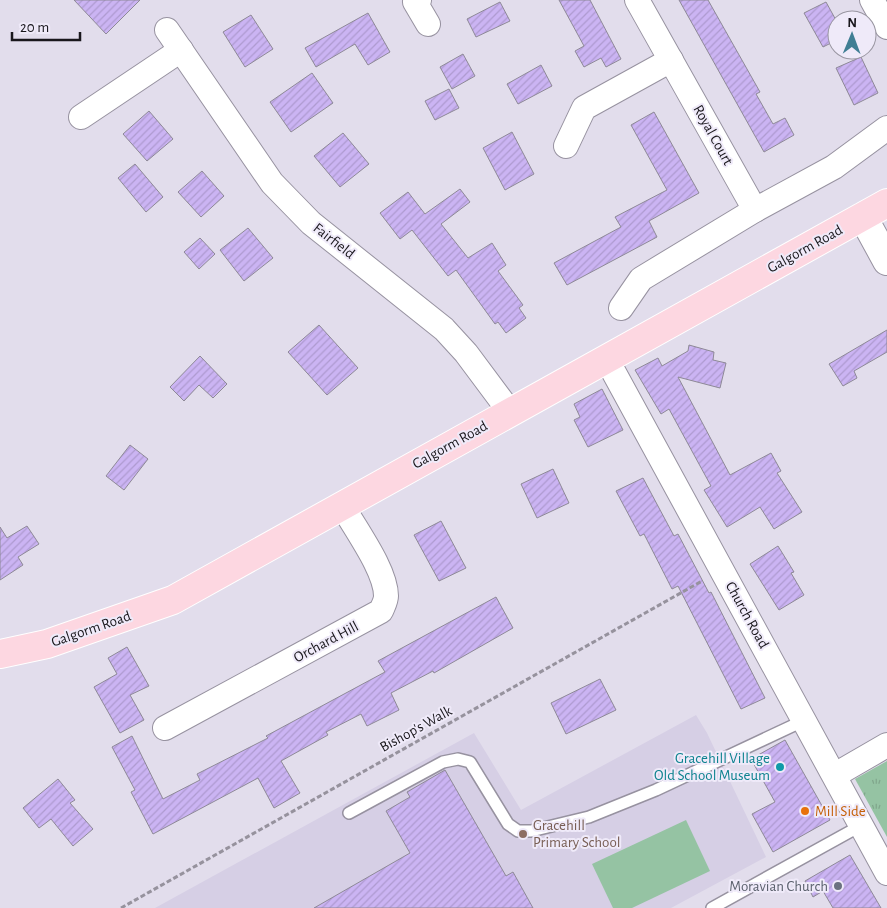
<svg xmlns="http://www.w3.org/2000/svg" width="887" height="908" font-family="'Alegreya Sans',sans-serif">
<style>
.built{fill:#d6cfe5}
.grass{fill:url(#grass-tufts)}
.park{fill:#95c3a3}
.building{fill:url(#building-hatch);stroke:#8e8997}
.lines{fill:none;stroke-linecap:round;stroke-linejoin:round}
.service-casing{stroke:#9792a0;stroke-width:14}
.minor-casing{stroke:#9792a0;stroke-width:26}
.tertiary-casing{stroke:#9792a0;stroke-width:30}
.primary-casing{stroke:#fff;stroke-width:30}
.path{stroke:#96929d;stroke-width:3;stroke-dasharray:5 2.5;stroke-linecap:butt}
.service{stroke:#fff;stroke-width:11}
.minor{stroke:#fff;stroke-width:24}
.tertiary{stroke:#fff;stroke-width:28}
.primary{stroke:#fdd7e1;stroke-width:28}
.culture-dot{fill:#0f9aa8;stroke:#efeaf9;stroke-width:2}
.food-dot{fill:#e8710a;stroke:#efeaf9;stroke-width:2}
.education-dot{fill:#8d6e63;stroke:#efeaf9;stroke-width:2}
.worship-dot{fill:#6b7280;stroke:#efeaf9;stroke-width:2}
.labels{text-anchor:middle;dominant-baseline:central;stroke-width:4;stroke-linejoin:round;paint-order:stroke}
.street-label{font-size:15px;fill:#19171c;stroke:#efeaf9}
.culture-label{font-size:15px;fill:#0d838f;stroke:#efeaf9;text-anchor:end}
.food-label{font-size:15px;fill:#c56008;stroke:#efeaf9;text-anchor:start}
.education-label{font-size:15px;fill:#785e54;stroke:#efeaf9;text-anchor:start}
.worship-label{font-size:15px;fill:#5b616d;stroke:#efeaf9;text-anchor:end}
</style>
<defs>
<pattern id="grass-tufts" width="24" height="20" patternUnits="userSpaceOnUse" patternTransform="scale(1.25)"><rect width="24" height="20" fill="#95c3a3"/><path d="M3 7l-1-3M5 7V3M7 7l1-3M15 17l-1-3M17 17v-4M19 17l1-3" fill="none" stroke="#80a78c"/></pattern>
<pattern id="building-hatch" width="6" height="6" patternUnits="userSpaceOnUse" patternTransform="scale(1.25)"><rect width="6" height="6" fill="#cbb4f3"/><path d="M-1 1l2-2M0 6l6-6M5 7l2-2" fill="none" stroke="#ae9ad0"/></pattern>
</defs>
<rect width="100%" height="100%" fill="#e2ddec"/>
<polygon class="built" points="696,715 707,733 766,857 671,908 155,908 474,733 521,810"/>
<polygon class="grass" points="887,761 887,837 855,779"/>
<polygon class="park" points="686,820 710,871 632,908 613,908 592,864"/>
<g class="building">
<polygon points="74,0 140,0 106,34"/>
<polygon points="559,0 590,0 621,59 606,67 601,58 584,67 575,51 584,46"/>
<polygon points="679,0 708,0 760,92 756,94 773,124 785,118 794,135 764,152"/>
<polygon points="500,2 510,21 476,37 467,19"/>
<polygon points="826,2 837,22 837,40 823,47 804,13"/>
<polygon points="368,13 390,52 368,65 355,44 316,67 305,48"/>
<polygon points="251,15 273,49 245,67 223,32"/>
<polygon points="463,54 475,76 452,89 440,67"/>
<polygon points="861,57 878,93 854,105 836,68"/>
<polygon points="541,65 552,86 518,104 507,84"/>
<polygon points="312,73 333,103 291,132 270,102"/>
<polygon points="449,89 459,108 435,120 425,101"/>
<polygon points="149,111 173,139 147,161 123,134"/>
<polygon points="654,112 699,193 649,221 657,237 567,285 554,263 621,227 615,217 667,190 631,125"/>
<polygon points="512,132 534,174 505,190 483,148"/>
<polygon points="343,133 369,164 340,187 314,156"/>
<polygon points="135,164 163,197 146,212 118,178"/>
<polygon points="202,171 224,196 201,217 178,192"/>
<polygon points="460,189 470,202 441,224 468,258 492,243 506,265 498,271 523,305 519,308 526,318 506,333 498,322 495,324 456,270 448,276 412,230 400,239 380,213 408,192 425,214"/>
<polygon points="248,228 273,258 244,281 220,250"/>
<polygon points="200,238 215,254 199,269 184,252"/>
<polygon points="319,325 358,368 327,395 288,352"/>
<polygon points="887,330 887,352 854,371 857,378 843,386 829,364"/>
<polygon points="689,345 714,352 713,360 726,363 720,388 678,377 730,475 771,453 781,471 777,473 802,512 774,529 760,507 727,527 704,490 711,486 669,409 661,414 635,370 658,358 662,366 688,351"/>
<polygon points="200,356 227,384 213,398 199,385 184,401 170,387"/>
<polygon points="602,389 623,430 588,447 574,420 580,417 574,404"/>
<polygon points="130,445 148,459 124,490 106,476"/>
<polygon points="553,469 569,503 537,518 521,484"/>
<polygon points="643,478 674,536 678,534 709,593 711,592 765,698 741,709 678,586 672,589 644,534 640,536 616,491"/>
<polygon points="441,521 466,568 439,581 414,535"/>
<polygon points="27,526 39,544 18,557 23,565 0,580 0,527 7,538"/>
<polygon points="778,546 794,572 791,573 804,595 779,610 750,564"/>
<polygon points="496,597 513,628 434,673 433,671 391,693 399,710 367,726 361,714 326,732 328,735 281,761 300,793 274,808 258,778 153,834 131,792 135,790 112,747 132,736 163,799 200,780 197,774 268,738 266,736 385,672 378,661"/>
<polygon points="127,647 149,686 130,695 144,720 120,733 94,687 117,674 108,658"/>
<polygon points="600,679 616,710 566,734 551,703"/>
<polygon points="785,740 830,820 773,852 752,814 775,802 751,759"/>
<polygon points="445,770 506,876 513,872 533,908 314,908 410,853 386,811 410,797 407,792"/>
<polygon points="58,779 75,800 70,803 93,829 73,846 51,819 39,828 23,808"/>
<polygon points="850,855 881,908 833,908 823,891 813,897 805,881"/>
</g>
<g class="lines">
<g class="service-casing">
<g id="service">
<polyline points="349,813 443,762 458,759 470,762 508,824 518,831 531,831 589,817 656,790 805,720"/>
<polyline points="712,908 862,825"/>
</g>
</g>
<g class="minor-casing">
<g id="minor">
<polyline points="419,0 415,2 428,24"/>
<polyline points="637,0 755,210"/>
<polyline points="872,0 887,27"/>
<polyline points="167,30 272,183 311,223 444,329 466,353 510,412"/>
<polyline points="81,117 181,50"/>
<polyline points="566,146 584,108 671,60"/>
<polyline points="621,308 641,279 755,210 834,167 887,128"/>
<polyline points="606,358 887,873"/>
<path d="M165,728L381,611C383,606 386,601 386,596C386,570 355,529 342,505"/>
<polyline points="835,775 887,745"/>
</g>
</g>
<g class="tertiary-casing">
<polyline id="tertiary" points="863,217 887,261"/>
</g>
<g class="primary-casing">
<polyline id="primary" points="0,654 47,644 173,600 887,203"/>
</g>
<polyline class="path" points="121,908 702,581"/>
<use href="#service" class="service"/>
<use href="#minor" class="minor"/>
<use href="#tertiary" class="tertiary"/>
<use href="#primary" class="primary"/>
</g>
<circle class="culture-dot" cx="780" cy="767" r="5"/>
<circle class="food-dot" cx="805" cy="811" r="5"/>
<circle class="education-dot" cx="523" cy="834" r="5"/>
<circle class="worship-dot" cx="838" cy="886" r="5"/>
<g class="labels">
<g class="street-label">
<text transform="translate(713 135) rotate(61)">Royal Court</text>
<text transform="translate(334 241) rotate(38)">Fairfield</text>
<text transform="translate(805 249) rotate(-29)">Galgorm Road</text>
<text transform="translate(450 445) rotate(-29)">Galgorm Road</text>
<text transform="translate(747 615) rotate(61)">Church Road</text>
<text transform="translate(91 629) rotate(-19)">Galgorm Road</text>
<text transform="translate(326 642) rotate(-28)">Orchard Hill</text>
<text transform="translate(416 729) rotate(-29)">Bishop's Walk</text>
</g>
<g class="culture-label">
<text x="770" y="758">Gracehill Village<tspan x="770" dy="17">Old School Museum</tspan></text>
</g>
<g class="food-label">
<text x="815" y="811">Mill Side</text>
</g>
<g class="education-label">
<text x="533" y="825">Gracehill<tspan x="533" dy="17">Primary School</tspan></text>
</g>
<g class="worship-label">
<text x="828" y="886">Moravian Church</text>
</g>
</g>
<g transform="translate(852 35) rotate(1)"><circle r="24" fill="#efeaf9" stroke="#9996a1"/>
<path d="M0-4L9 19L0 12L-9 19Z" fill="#407e94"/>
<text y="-8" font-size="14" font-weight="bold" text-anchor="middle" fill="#19171c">N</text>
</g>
<path d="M12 32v8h68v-8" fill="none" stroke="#19171c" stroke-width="2.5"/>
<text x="20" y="32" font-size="15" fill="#19171c" stroke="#efeaf9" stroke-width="4" paint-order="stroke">20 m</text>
</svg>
